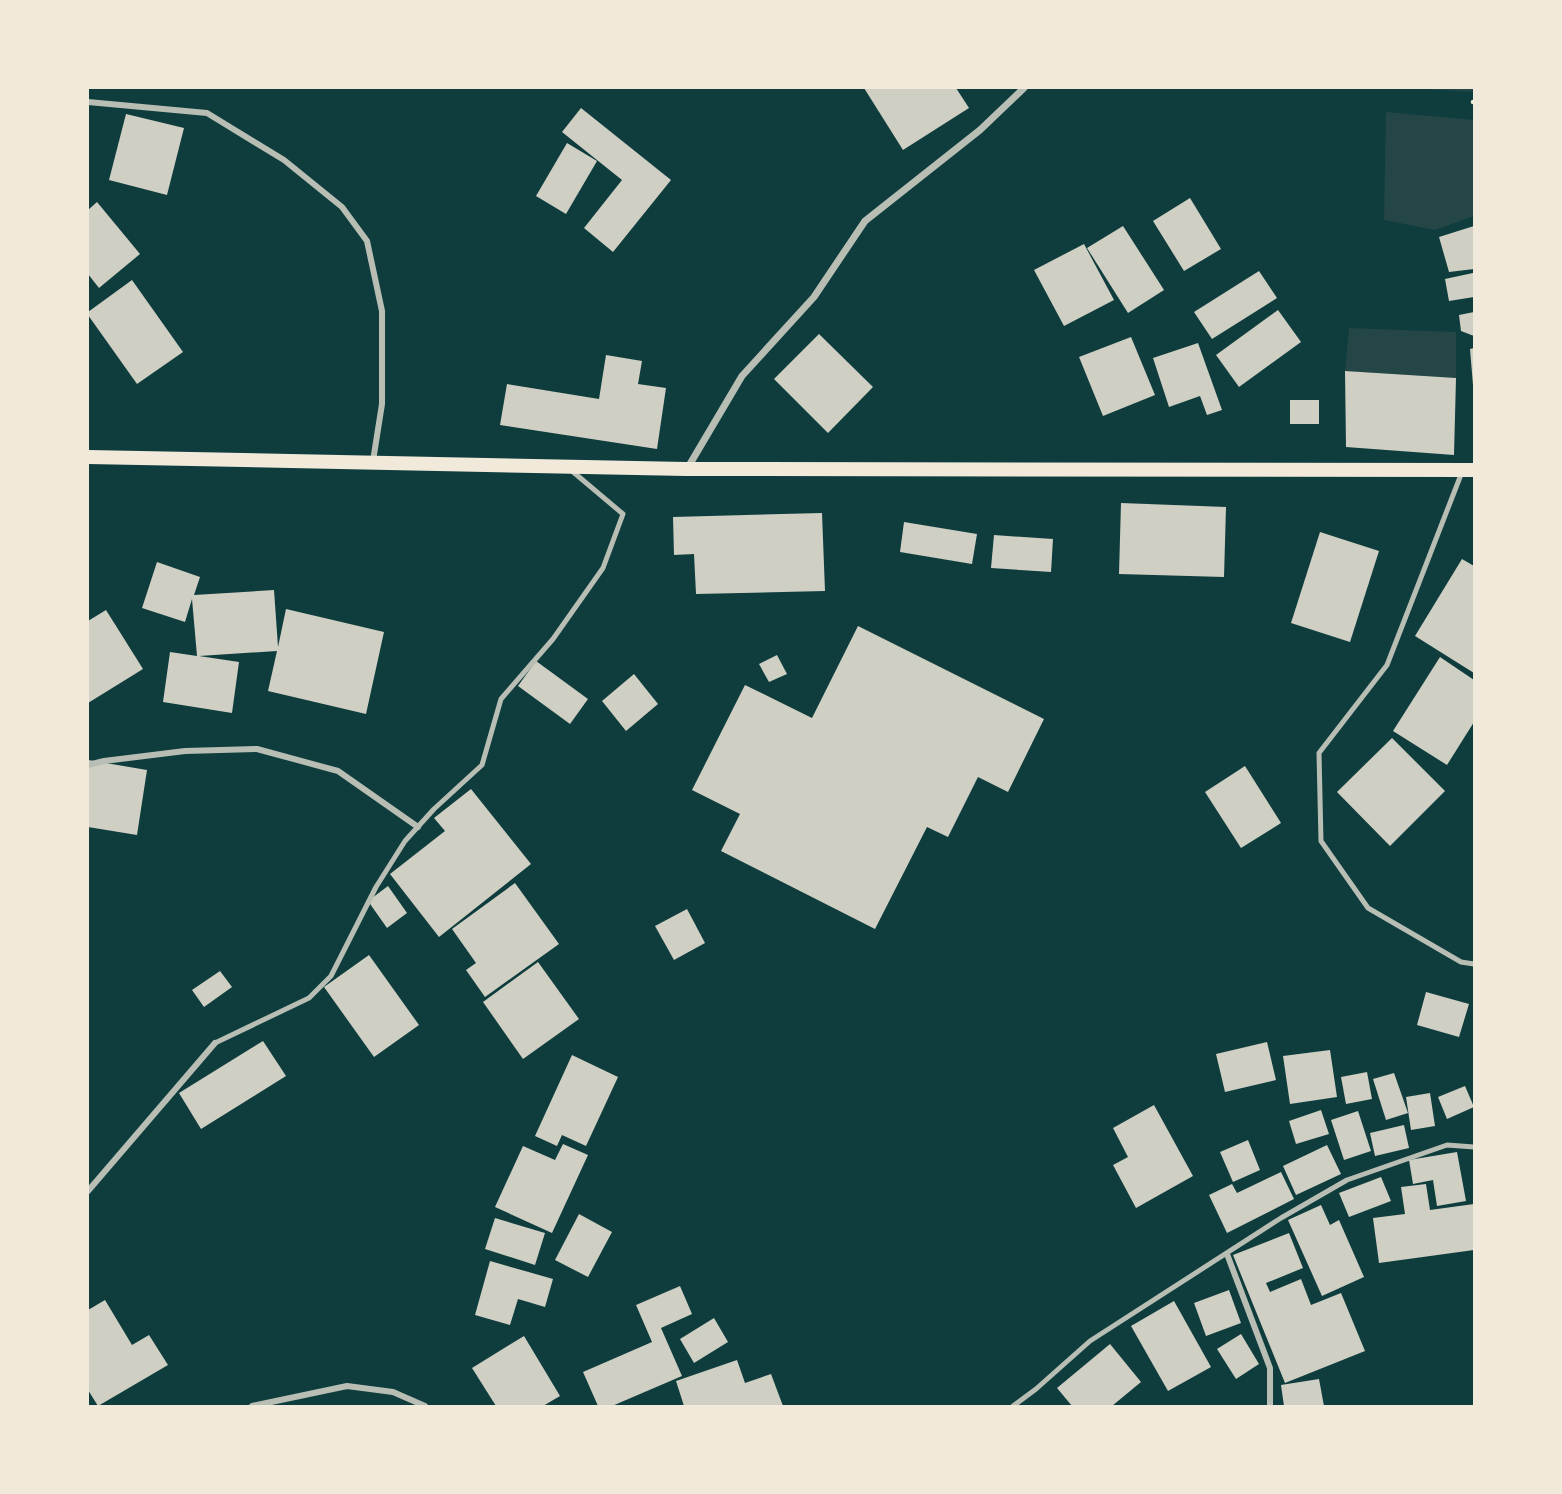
<svg xmlns="http://www.w3.org/2000/svg" width="1562" height="1494" font-family="'Fira Sans',sans-serif">
<style>
.green{fill:#244646}
.building{fill:#cfcfc3}
.lines{fill:none;stroke-linecap:round;stroke-linejoin:round}
.path{stroke:#f1e9da;stroke-width:4.5}
.service{stroke:#b8beb3;stroke-width:5}
.pedestrian{stroke:#b8beb3;stroke-width:6}
.minor{stroke:#b8beb3;stroke-width:7}
.secondary{stroke:#f1e9da;stroke-width:14}
</style>
<rect width="100%" height="100%" fill="#0f3d3e"/>
<g class="green">
<polygon points="1409,88 1474,88 1474,92"/>
<polygon points="1386,112 1474,120 1474,216 1435,230 1384,220"/>
<polygon points="1349,328 1456,332 1456,378 1345,371"/>
</g>
<g class="building">
<polygon points="864,88 956,88 969,108 903,150"/>
<polygon points="581,108 671,180 613,252 584,228 622,180 562,132"/>
<polygon points="126,114 184,128 167,195 109,180"/>
<polygon points="567,143 597,161 566,214 536,196"/>
<polygon points="1190,198 1221,249 1184,271 1153,221"/>
<polygon points="97,202 140,254 99,288 88,274 88,210"/>
<polygon points="1123,226 1164,290 1128,313 1087,248"/>
<polygon points="1474,226 1474,269 1449,272 1439,237"/>
<polygon points="1084,244 1114,300 1064,326 1034,270"/>
<polygon points="1259,271 1277,298 1212,339 1194,312"/>
<polygon points="1473,273 1474,297 1449,301 1445,279"/>
<polygon points="132,280 183,352 137,384 88,315 88,312"/>
<polygon points="1278,310 1301,342 1239,387 1216,355"/>
<polygon points="1474,312 1474,336 1461,331 1459,315"/>
<polygon points="819,334 873,387 828,433 774,379"/>
<polygon points="1131,337 1155,395 1103,416 1079,357"/>
<polygon points="1198,343 1222,410 1207,415 1200,396 1169,407 1153,358"/>
<polygon points="1474,348 1474,385 1473,385 1470,349"/>
<polygon points="606,355 642,361 638,384 666,388 657,449 500,425 507,384 599,399"/>
<polygon points="1345,371 1456,378 1454,455 1346,447"/>
<rect x="1290" y="400" width="29" height="24"/>
<polygon points="1121,503 1226,507 1224,577 1119,574"/>
<polygon points="822,513 825,591 696,594 694,554 674,555 673,517"/>
<polygon points="904,522 977,534 972,564 900,552"/>
<polygon points="1320,532 1379,551 1350,642 1291,623"/>
<polygon points="994,535 1053,539 1051,572 991,568"/>
<polygon points="1462,559 1474,566 1474,673 1415,636"/>
<polygon points="157,562 200,577 194,595 274,590 278,647 286,609 384,632 366,714 268,691 277,651 199,656 239,662 232,713 163,702 170,652 197,656 192,599 185,622 142,608"/>
<polygon points="106,610 143,669 88,703 88,621"/>
<polygon points="858,626 1044,719 1008,792 978,777 948,837 927,827 875,929 721,851 740,814 692,790 745,685 812,718"/>
<polygon points="777,655 787,674 769,682 759,664"/>
<polygon points="1440,657 1474,680 1474,722 1447,765 1393,731"/>
<polygon points="536,661 588,699 570,724 518,686"/>
<polygon points="634,674 658,704 626,731 602,701"/>
<polygon points="1392,738 1445,791 1390,846 1337,792"/>
<polygon points="88,760 147,770 137,835 88,827"/>
<polygon points="1245,766 1281,823 1241,848 1205,792"/>
<polygon points="471,789 531,864 439,937 390,874 445,831 434,818"/>
<polygon points="515,883 559,944 485,997 466,970 476,963 452,929"/>
<polygon points="388,886 407,913 387,928 368,901"/>
<polygon points="687,909 705,943 674,960 655,926"/>
<polygon points="369,955 419,1025 374,1057 324,987"/>
<polygon points="538,962 579,1019 523,1059 483,1002"/>
<polygon points="220,971 232,987 204,1007 192,990"/>
<polygon points="1426,992 1469,1004 1459,1037 1417,1025"/>
<polygon points="263,1041 286,1076 201,1129 179,1093"/>
<polygon points="1267,1042 1276,1080 1225,1092 1216,1054"/>
<polygon points="1330,1050 1337,1097 1290,1104 1283,1056"/>
<polygon points="572,1055 618,1077 586,1146 562,1135 557,1146 535,1136"/>
<polygon points="1367,1072 1372,1099 1346,1104 1341,1077"/>
<polygon points="1394,1073 1408,1113 1386,1120 1373,1079"/>
<polygon points="1465,1086 1474,1107 1447,1119 1438,1097"/>
<polygon points="1430,1093 1435,1126 1411,1130 1406,1097"/>
<polygon points="1154,1105 1193,1176 1136,1208 1113,1165 1128,1157 1113,1128"/>
<polygon points="1321,1110 1329,1134 1296,1144 1289,1121"/>
<polygon points="1358,1111 1371,1151 1344,1160 1331,1120"/>
<polygon points="1404,1125 1409,1148 1375,1156 1370,1133"/>
<polygon points="1248,1140 1260,1170 1233,1182 1220,1152"/>
<polygon points="563,1144 588,1155 552,1233 495,1207 523,1146 555,1160"/>
<polygon points="1327,1145 1341,1174 1296,1195 1283,1166"/>
<polygon points="1457,1152 1466,1201 1437,1206 1433,1180 1413,1184 1409,1160"/>
<polygon points="1281,1172 1294,1199 1227,1233 1209,1195 1232,1184 1237,1193"/>
<polygon points="1381,1177 1391,1201 1349,1217 1339,1193"/>
<polygon points="1426,1184 1430,1210 1474,1204 1474,1250 1379,1263 1373,1218 1405,1214 1401,1187"/>
<polygon points="1321,1205 1330,1225 1339,1220 1364,1277 1322,1296 1288,1220"/>
<polygon points="579,1214 612,1232 588,1277 555,1260"/>
<polygon points="495,1218 545,1233 535,1265 485,1249"/>
<polygon points="1289,1233 1303,1268 1266,1283 1270,1292 1301,1279 1311,1305 1341,1293 1365,1351 1285,1383 1233,1255"/>
<polygon points="490,1261 553,1279 545,1307 518,1299 510,1325 475,1315"/>
<polygon points="680,1286 692,1314 661,1328 682,1376 612,1406 598,1406 583,1372 652,1342 636,1305"/>
<polygon points="1229,1290 1241,1323 1206,1336 1194,1303"/>
<polygon points="105,1300 132,1345 149,1335 168,1365 98,1406 88,1390 88,1310"/>
<polygon points="1174,1301 1211,1367 1168,1391 1131,1326"/>
<polygon points="714,1318 728,1342 694,1363 680,1339"/>
<polygon points="1241,1334 1259,1364 1236,1379 1217,1349"/>
<polygon points="524,1336 560,1396 543,1406 496,1406 472,1368"/>
<polygon points="1110,1344 1141,1382 1112,1406 1072,1406 1057,1388"/>
<polygon points="737,1360 745,1383 771,1374 783,1406 684,1406 676,1381"/>
<polygon points="1319,1379 1324,1406 1284,1406 1281,1385"/>
</g>
<g class="lines">
<polyline class="path" points="1473,102 1474,102"/>
<g class="service">
<polyline points="1462,472 1387,665 1319,753 1321,841 1368,908 1461,962 1474,964"/>
<polyline points="215,1043 309,998 331,976 376,887 405,841 434,809 482,765 501,699 553,639 603,568 623,514 572,471"/>
<polyline points="1013,1406 1036,1389 1090,1341 1281,1218 1347,1180 1447,1145 1474,1147"/>
</g>
<g class="pedestrian">
<polyline points="88,102 207,113 284,160 342,207 367,241 382,311 382,404 373,461"/>
<polyline points="88,765 104,761 185,751 257,749 338,771 418,827"/>
<polyline points="88,1191 215,1043"/>
<polyline points="1227,1254 1270,1368 1270,1406"/>
<polyline points="252,1406 347,1386 393,1392 425,1406"/>
</g>
<polyline class="minor" points="687,469 742,376 814,297 865,221 980,130 1024,88"/>
<polyline class="secondary" points="88,457 686,469 1474,470"/>
</g>
<rect width="1562" height="1494" fill="none" stroke="#f1e9da" stroke-width="178"/>
</svg>
